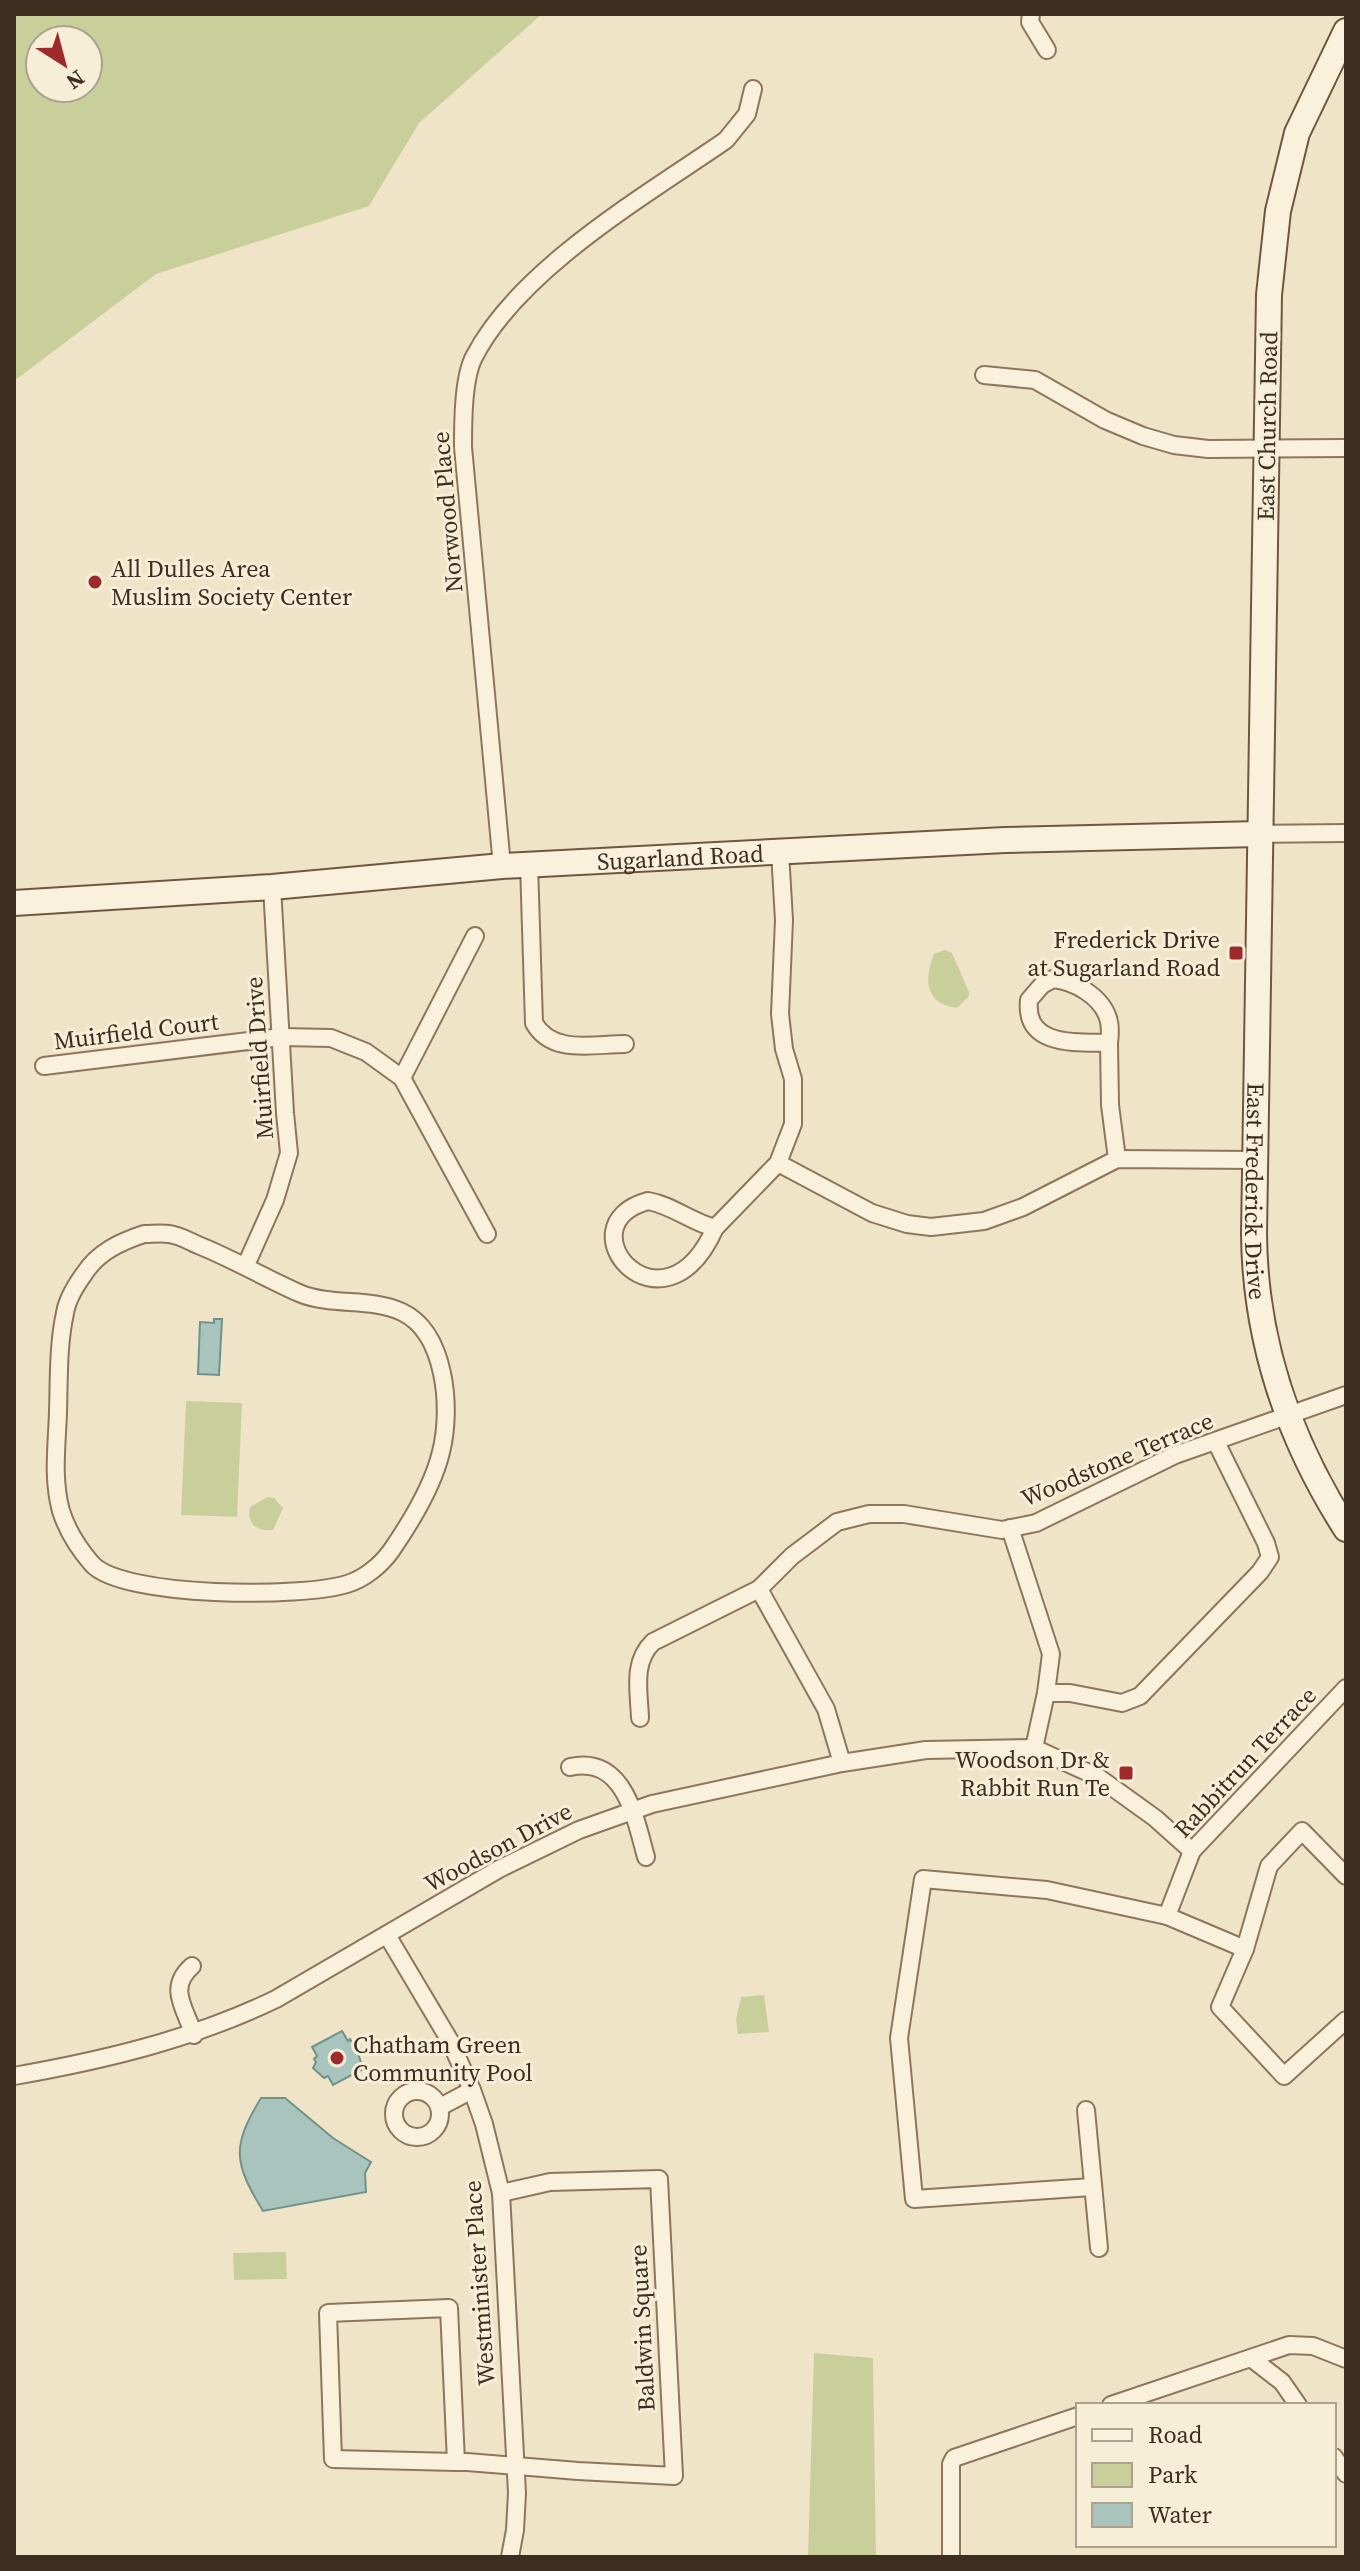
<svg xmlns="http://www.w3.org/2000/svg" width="1360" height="2571" font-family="'Source Serif 4',serif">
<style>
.green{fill:#c9cf9b;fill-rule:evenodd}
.water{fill:#a9c4bc;stroke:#6f938a;stroke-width:2}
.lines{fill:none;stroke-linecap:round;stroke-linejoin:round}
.street-casing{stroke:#8d765c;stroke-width:20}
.secondary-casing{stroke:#6f573f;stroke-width:28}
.street{stroke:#faf1dc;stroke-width:16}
.secondary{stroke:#faf1dc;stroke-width:24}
.poi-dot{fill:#9e2a2b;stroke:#f7eed8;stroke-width:3}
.labels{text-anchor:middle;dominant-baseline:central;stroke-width:6;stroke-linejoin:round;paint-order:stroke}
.street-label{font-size:24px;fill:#3d2e20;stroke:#f7eed8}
.poi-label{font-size:24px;fill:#3d2e20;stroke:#f7eed8;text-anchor:start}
</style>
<rect width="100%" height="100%" fill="#f0e4c8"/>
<g class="green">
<path d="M14,14H542L419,123L369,206L156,274L14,381ZM40,40H88V88H40Z"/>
<path d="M945,950L952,953L969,992V996L957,1008C926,1004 923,981 934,954Z"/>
<polygon points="186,1401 242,1403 237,1517 181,1515"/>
<path d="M268,1497L274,1498L283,1508L273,1530C257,1532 246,1524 250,1507Z"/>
<polygon points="764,1995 769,2032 738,2034 736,2019 741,1997"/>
<polygon points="286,2252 287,2279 234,2280 233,2253"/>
<polygon points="814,2353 873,2358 876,2557 808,2557"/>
</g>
<g class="water">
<polygon points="214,1319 222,1319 219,1375 198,1374 200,1322 214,1323"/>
<polygon points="342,2031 348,2041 350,2039 353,2044 356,2042 361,2051 358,2053 363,2069 333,2085 328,2076 324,2078 313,2068 316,2062 314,2059 317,2056 312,2047"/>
<path d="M261,2098H285L333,2138L371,2162L365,2173L366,2192L263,2211C234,2163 231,2147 261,2098Z"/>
</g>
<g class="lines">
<g class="street-casing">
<g id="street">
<polyline points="1031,14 1030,22 1047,50"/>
<polyline points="984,375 1035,380 1105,420 1143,436 1174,445 1208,449 1346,448"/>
<polyline points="1259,834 1346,833"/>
<path d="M529,864L534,1023C552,1055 593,1044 625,1044"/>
<path d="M502,866L463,447C463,423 463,378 474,357C519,269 645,196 726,140L747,114L753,89"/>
<path d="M1053,979C1074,981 1101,996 1108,1018C1111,1026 1110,1035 1109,1043C1078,1042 1024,1048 1029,1000L1042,985Z"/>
<polyline points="1109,1043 1110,1105 1117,1159"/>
<polyline points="44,1066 281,1037 331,1038 366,1052 402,1078 487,1234"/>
<polyline points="402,1078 475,936"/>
<polyline points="778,1163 872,1213 907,1224 931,1227 984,1221 1023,1207 1117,1159 1255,1160"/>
<path d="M648,1201C672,1205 691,1222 715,1228C663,1345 560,1225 648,1201Z"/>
<polyline points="715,1228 778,1163 793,1124 793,1079 784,1049 780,1014 784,920 780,852"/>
<path d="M144,1234C152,1234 162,1233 169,1234C179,1235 189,1241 198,1245C233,1259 265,1278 299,1293C332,1307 370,1297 402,1312C446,1333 452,1409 441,1452C433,1486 411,1522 391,1551C381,1565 364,1579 347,1584C303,1598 123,1598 92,1564C79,1549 67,1530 61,1511C52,1478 57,1445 58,1412C59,1379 58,1345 65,1313C67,1300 76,1285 84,1274C98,1252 120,1242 144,1234Z"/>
<polyline points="246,1265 275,1200 289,1153 285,1113 272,887"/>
<polyline points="1010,1528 1051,1654 1046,1693 1034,1748"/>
<polyline points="759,1589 826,1709 842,1763"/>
<polyline points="1046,1693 1070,1693 1122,1703 1140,1696 1260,1572 1270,1557 1266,1543 1216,1442"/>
<path d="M640,1718C639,1691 632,1662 653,1642L759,1589L792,1556L837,1522L869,1514H904L1002,1530L1036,1523L1175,1455L1346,1395"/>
<path d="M570,1767C624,1755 635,1817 646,1857"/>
<polyline points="1346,1876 1302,1831 1269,1866 1245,1949 1220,2007 1284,2076 1346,2020"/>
<polyline points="1167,1916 1192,1851 1346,1688"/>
<polyline points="387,1935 450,2041 472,2090 484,2124 501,2193 517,2493 515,2530 510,2557"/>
<path d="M192,1966C167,1988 185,2008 194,2035"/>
<path d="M14,2076C105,2060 193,2039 276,1999L499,1869L579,1830L652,1804L842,1763L926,1750L1034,1748L1098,1777L1155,1818L1192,1851"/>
<circle cx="417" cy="2114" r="23"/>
<polyline points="440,2107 472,2090"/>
<polyline points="1086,2110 1099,2248"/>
<polyline points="1092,2187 914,2199 899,2038 923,1879 1047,1890 1167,1916 1245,1949"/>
<polyline points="1251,2358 1282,2382 1298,2405"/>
<polyline points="1111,2405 1289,2345 1313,2346 1346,2359"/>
<polyline points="1334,2457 1346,2474"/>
<polyline points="456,2462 449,2308 328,2313 333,2459 456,2462 467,2462 578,2471 674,2476 659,2179 550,2182 501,2193"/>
<polyline points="951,2557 951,2464 954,2458 1078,2416"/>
</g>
</g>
<g class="secondary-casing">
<g id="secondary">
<path id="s1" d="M1346,31L1297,133L1278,211L1269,295L1254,1234C1255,1340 1289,1440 1346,1529"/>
<path id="s2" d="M14,903L272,887L502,866L1005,840L1259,834"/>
</g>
</g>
<use href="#street" class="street"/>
<use href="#secondary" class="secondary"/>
</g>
<g class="poi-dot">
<circle cx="95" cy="582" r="8"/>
<rect x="1228" y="945" width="16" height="16" rx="4"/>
<rect x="1118" y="1765" width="16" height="16" rx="4"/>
<circle cx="337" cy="2058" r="8"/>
</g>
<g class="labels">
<g class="street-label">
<text transform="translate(1267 426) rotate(-89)">East Church Road</text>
<text transform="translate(447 512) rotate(-95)">Norwood Place</text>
<text stroke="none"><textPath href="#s2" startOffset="668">Sugarland Road</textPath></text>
<text transform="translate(136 1031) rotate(-7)">Muirfield Court</text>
<text transform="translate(259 1058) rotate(-94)">Muirfield Drive</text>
<text stroke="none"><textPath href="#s1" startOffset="1174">East Frederick Drive</textPath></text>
<text transform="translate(1117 1459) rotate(-23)">Woodstone Terrace</text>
<text transform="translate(1245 1762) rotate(-47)">Rabbitrun Terrace</text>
<text transform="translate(498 1847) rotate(-28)">Woodson Drive</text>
<text transform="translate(479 2283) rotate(-94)">Westminister Place</text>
<text transform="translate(642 2328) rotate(-93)">Baldwin Square</text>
</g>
<g class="poi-label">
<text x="111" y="568">All Dulles Area<tspan x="111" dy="28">Muslim Society Center</tspan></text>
<text x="1220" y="939" text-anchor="end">Frederick Drive<tspan x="1220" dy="28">at Sugarland Road</tspan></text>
<text x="1110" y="1759" text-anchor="end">Woodson Dr &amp;<tspan x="1110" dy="28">Rabbit Run Te</tspan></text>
<text x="353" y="2044">Chatham Green<tspan x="353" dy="28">Community Pool</tspan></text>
</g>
</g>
<rect width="1360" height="2571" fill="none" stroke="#3d2e20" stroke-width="32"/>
<rect x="1076" y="2403" width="260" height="144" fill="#f7eed8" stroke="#ada18e" stroke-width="2"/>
<rect x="1092" y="2429" width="40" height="12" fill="#faf1dc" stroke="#ada18e" stroke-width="2"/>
<text x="1148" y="2443" font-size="24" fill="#3d2e20">Road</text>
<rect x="1092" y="2463" width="40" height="24" fill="#c9cf9b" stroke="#ada18e" stroke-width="2"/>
<text x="1148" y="2483" font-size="24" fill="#3d2e20">Park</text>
<rect x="1092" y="2503" width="40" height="24" fill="#a9c4bc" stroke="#ada18e" stroke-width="2"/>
<text x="1148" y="2523" font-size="24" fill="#3d2e20">Water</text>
<g transform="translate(64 64) rotate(144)"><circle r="38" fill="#f7eed8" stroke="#ada18e" stroke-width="2"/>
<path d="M0-6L14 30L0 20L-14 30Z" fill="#9e2a2b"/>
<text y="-12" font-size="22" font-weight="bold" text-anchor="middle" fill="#3d2e20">N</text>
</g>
</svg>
